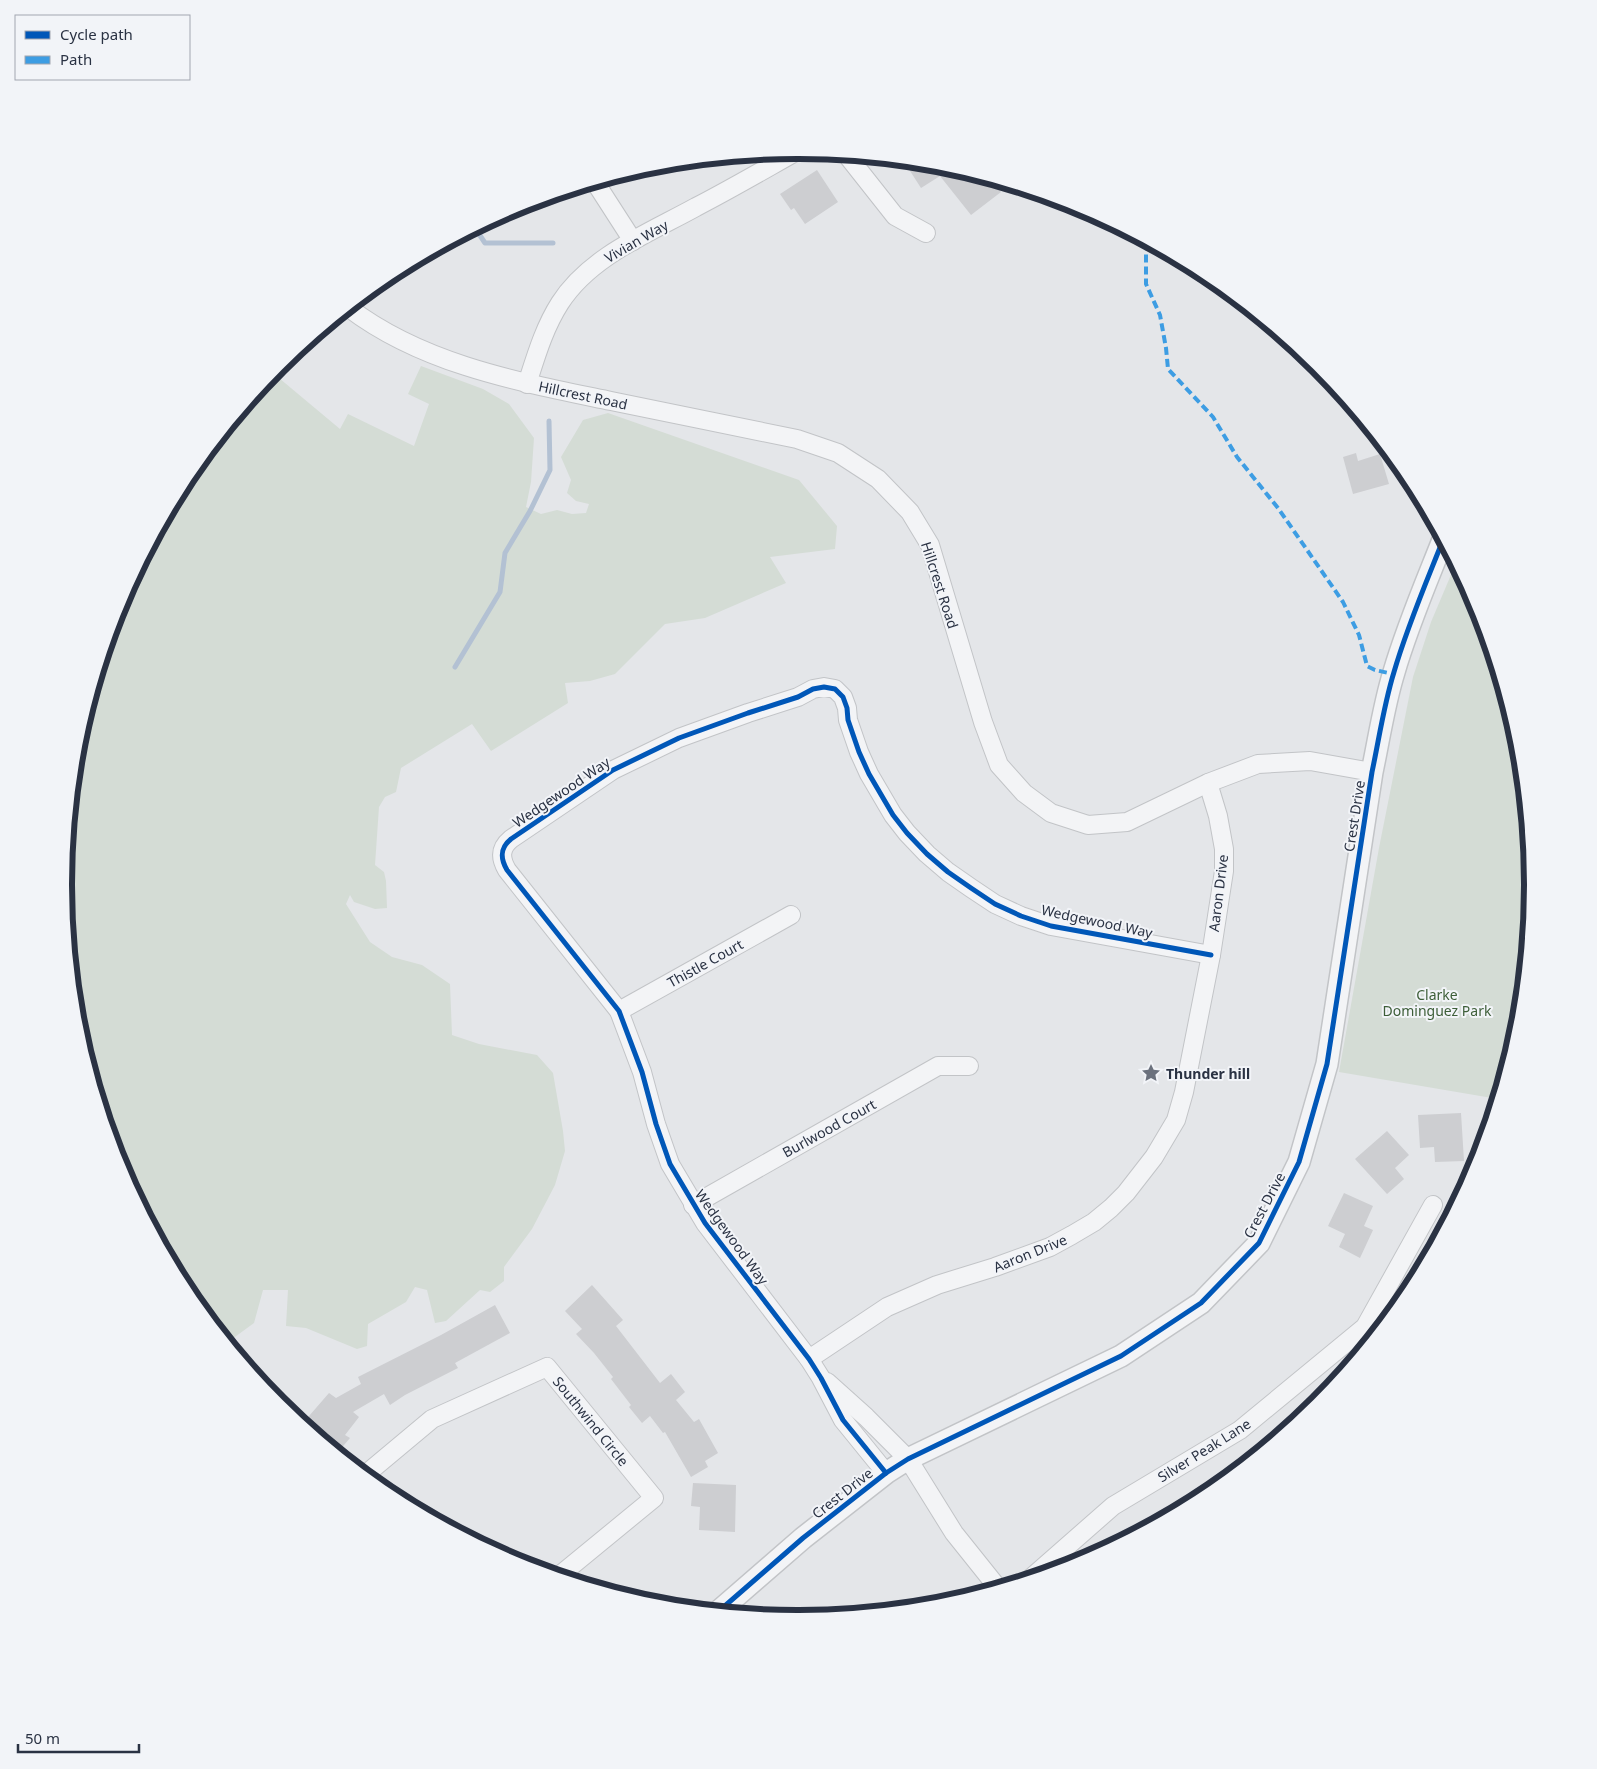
<svg xmlns="http://www.w3.org/2000/svg" width="1597" height="1769" font-family="'Noto Sans',sans-serif">
<style>
.green{fill:#d4dcd5}
.lines{fill:none;stroke-linecap:round;stroke-linejoin:round}
.stream{stroke:#b3c1d3;stroke-width:5}
.building{fill:#cdced1}
.minor-casing{stroke:#c2c4c7;stroke-width:20}
.tertiary-casing{stroke:#c2c4c7;stroke-width:24}
.minor{stroke:#f3f4f6;stroke-width:18}
.tertiary{stroke:#f3f4f6;stroke-width:21}
.quiet{stroke:#3d9de3;stroke-width:4;stroke-dasharray:8 4;stroke-linecap:butt}
.cycleway-casing{stroke:#f2f4f8;stroke-width:8}
.cycleway{stroke:#0057b8;stroke-width:5}
.labels{text-anchor:middle;dominant-baseline:central;stroke-width:4;stroke-linejoin:round;paint-order:stroke}
.street-label{font-size:14px;fill:#2a3243;stroke:#f2f4f8}
.park-label{font-size:14px;fill:#3d5e38;stroke:#f2f4f8}
.poi-label{font-size:14px;font-weight:bold;fill:#2a3243;stroke:#f2f4f8;text-anchor:start}
.rim{fill:none;stroke:#2a3243;stroke-width:6}
</style>
<rect width="100%" height="100%" fill="#e4e6e9"/>
<g class="green">
<polygon points="421,366 483,389 509,404 534,438 531,482 526,507 541,514 557,510 572,514 586,513 589,504 576,501 567,493 571,480 561,457 583,420 608,413 799,480 837,526 835,549 770,557 786,583 705,618 665,624 615,674 590,681 565,683 568,703 491,751 472,724 401,768 396,792 385,797 379,807 375,865 384,872 386,881 387,908 375,909 354,902 350,895 346,904 370,942 392,957 422,965 450,984 452,1035 479,1044 537,1055 553,1073 563,1131 565,1151 555,1185 532,1229 504,1267 504,1281 490,1292 480,1290 446,1321 435,1323 427,1290 415,1287 406,1302 368,1324 367,1346 357,1349 306,1328 286,1326 288,1290 263,1290 254,1323 228,1342 187,1292 120,1165 78,1028 64,885 78,741 120,603 188,476 273,373 340,429 348,414 414,446 429,404 408,394"/>
<polygon points="1456,563 1477,604 1519,741 1533,885 1519,1028 1498,1099 1339,1072 1379,848 1413,677 1431,622"/>
</g>
<g class="lines">
<g class="stream">
<polyline points="475,228 485,243 553,243"/>
<polyline points="455,667 500,592 505,553 530,511 550,470 549,421"/>
</g>
</g>
<g class="building">
<polygon points="903,160 942,164 954,167 952,168 958,178 967,171 990,178 1001,192 971,215 940,176 921,188"/>
<polygon points="817,170 838,202 805,224 794,208 791,210 780,194"/>
<polygon points="1356,453 1358,461 1380,454 1389,484 1353,494 1343,457"/>
<polygon points="1461,1113 1464,1161 1435,1162 1434,1147 1420,1148 1418,1115"/>
<polygon points="1387,1131 1409,1155 1395,1168 1404,1179 1387,1194 1355,1159"/>
<polygon points="1344,1193 1373,1206 1364,1226 1373,1230 1360,1258 1339,1247 1345,1234 1328,1226"/>
<polygon points="592,1285 623,1320 616,1326 660,1383 671,1374 685,1392 676,1400 694,1422 699,1419 718,1453 705,1461 708,1467 691,1477 665,1432 663,1433 650,1416 642,1423 629,1407 631,1405 611,1379 613,1377 594,1353 576,1334 582,1329 565,1311"/>
<polygon points="495,1305 510,1333 455,1363 458,1368 405,1395 390,1405 384,1394 353,1412 359,1417 345,1435 350,1438 338,1452 303,1423 329,1393 336,1398 361,1384 358,1377 441,1335"/>
<polygon points="693,1483 736,1485 735,1532 699,1530 700,1507 691,1506"/>
</g>
<g class="lines">
<g class="minor-casing">
<g id="minor">
<polyline points="846,154 895,216 926,233"/>
<polyline points="595,182 633,241"/>
<path d="M349,308C424,365 520,382 611,401C673,414 735,426 797,439L838,453L878,479L910,512L930,545L983,722L999,765L1024,793L1051,813L1088,825L1127,822L1208,783L1258,764L1310,761L1372,772"/>
<path d="M527,384C536,356 544,328 560,303C590,256 649,233 696,207C731,189 765,169 799,150"/>
<polyline points="619,1011 791,915"/>
<polyline points="693,1205 938,1066 969,1066"/>
<polyline points="809,1359 887,1307 937,1285 995,1267 1050,1247 1072,1235 1094,1222 1111,1208 1126,1193 1154,1157 1176,1120 1184,1092 1211,955 1224,871 1224,849 1218,816 1208,783"/>
<polyline points="827,1382 866,1417 908,1459 954,1533 998,1588"/>
<path d="M886,1473L843,1420L821,1378L809,1359L705,1223L670,1164L656,1124L642,1072L619,1011L507,870C500,858 500,848 511,839L613,770L679,738L748,713L798,697L813,689L824,687L835,689L843,697L847,708L848,720L859,752L869,774L893,815L907,833L927,854L948,872L971,888L995,904L1021,916L1051,926L1211,955"/>
<polyline points="365,1475 432,1419 547,1367 654,1498 559,1576"/>
<polyline points="1031,1578 1113,1506 1240,1430 1365,1327 1433,1205"/>
</g>
</g>
<g class="tertiary-casing">
<path id="tertiary" d="M719,1611L803,1538L886,1473L908,1459L1121,1356L1201,1303L1259,1243L1299,1162L1327,1064L1372,772C1379,739 1384,704 1394,672C1407,627 1426,583 1443,540"/>
</g>
<use href="#minor" class="minor"/>
<use href="#tertiary" class="tertiary"/>
<polyline class="quiet" points="1149,243 1146,252 1146,284 1160,315 1166,348 1168,369 1213,417 1237,457 1278,508 1343,602 1359,635 1367,666 1375,670 1393,674"/>
<g class="cycleway-casing">
<g id="cycleway">
<path d="M886,1473L843,1420L821,1378L809,1359L705,1223L670,1164L656,1124L642,1072L619,1011L507,870C500,858 500,848 511,839L613,770L679,738L748,713L798,697L813,689L824,687L835,689L843,697L847,708L848,720L859,752L869,774L893,815L907,833L927,854L948,872L971,888L995,904L1021,916L1051,926L1211,955"/>
<path d="M719,1611L803,1538L886,1473L908,1459L1121,1356L1201,1303L1259,1243L1299,1162L1327,1064L1372,772C1379,739 1384,704 1394,672C1407,627 1426,583 1443,540"/>
</g>
</g>
<use href="#cycleway" class="cycleway"/>
</g>
<defs>
<g id="sight-bare" transform="scale(1.5)"><path d="M0-6L1.8-2.2L6-1.7L2.9 1.2L3.7 5.4L0 3.3L-3.7 5.4L-2.9 1.2L-6-1.7L-1.8-2.2Z" fill="#6b717d" stroke="#f2f4f8" stroke-width="2.5" paint-order="stroke"/></g>
</defs>
<g fill-rule="evenodd">
<use href="#sight-bare" x="1151" y="1073"/>
</g>
<g class="labels">
<g class="street-label">
<text transform="translate(636 241) rotate(-30)">Vivian Way</text>
<text transform="translate(583 395) rotate(12)">Hillcrest Road</text>
<text transform="translate(940 585) rotate(72)">Hillcrest Road</text>
<text transform="translate(561 792) rotate(-34)">Wedgewood Way</text>
<text transform="translate(1354 816) rotate(-81)">Crest Drive</text>
<text transform="translate(1218 893) rotate(-83)">Aaron Drive</text>
<text transform="translate(1097 921) rotate(12)">Wedgewood Way</text>
<text transform="translate(705 963) rotate(-29)">Thistle Court</text>
<text transform="translate(829 1128) rotate(-29)">Burlwood Court</text>
<text transform="translate(1264 1205) rotate(-62)">Crest Drive</text>
<text transform="translate(732 1237) rotate(54)">Wedgewood Way</text>
<text transform="translate(1030 1253) rotate(-22)">Aaron Drive</text>
<text transform="translate(591 1421) rotate(51)">Southwind Circle</text>
<text transform="translate(1204 1450) rotate(-32)">Silver Peak Lane</text>
<text transform="translate(842 1493) rotate(-38)">Crest Drive</text>
</g>
<g class="park-label">
<text x="1437" y="994">Clarke<tspan x="1437" dy="16">Dominguez Park</tspan></text>
</g>
<g class="poi-label">
<text x="1166" y="1073">Thunder hill</text>
</g>
</g>
<path d="M0 0H1597V1769H0ZM797 159H799A725 725 0 0 1 1524 884V885A725 725 0 0 1 799 1610H797A725 725 0 0 1 72 885V884A725 725 0 0 1 797 159Z" fill="#f2f4f8" fill-rule="evenodd"/>
<path class="rim" d="M797 159H799A725 725 0 0 1 1524 884V885A725 725 0 0 1 799 1610H797A725 725 0 0 1 72 885V884A725 725 0 0 1 797 159Z"/>
<rect x="15" y="15" width="175" height="65" fill="#f2f4f8" stroke="#a2a6b0"/>
<rect x="25" y="31" width="25" height="8" fill="#0057b8" stroke="#a2a6b0"/>
<text x="60" y="40" font-size="15" fill="#2a3243">Cycle path</text>
<rect x="25" y="56" width="25" height="8" fill="#3d9de3" stroke="#a2a6b0"/>
<text x="60" y="65" font-size="15" fill="#2a3243">Path</text>
<path d="M18 1744v8h121v-8" fill="none" stroke="#2a3243" stroke-width="2.5"/>
<text x="25" y="1744" font-size="15" fill="#2a3243" stroke="#f2f4f8" stroke-width="4" paint-order="stroke">50 m</text>
</svg>
